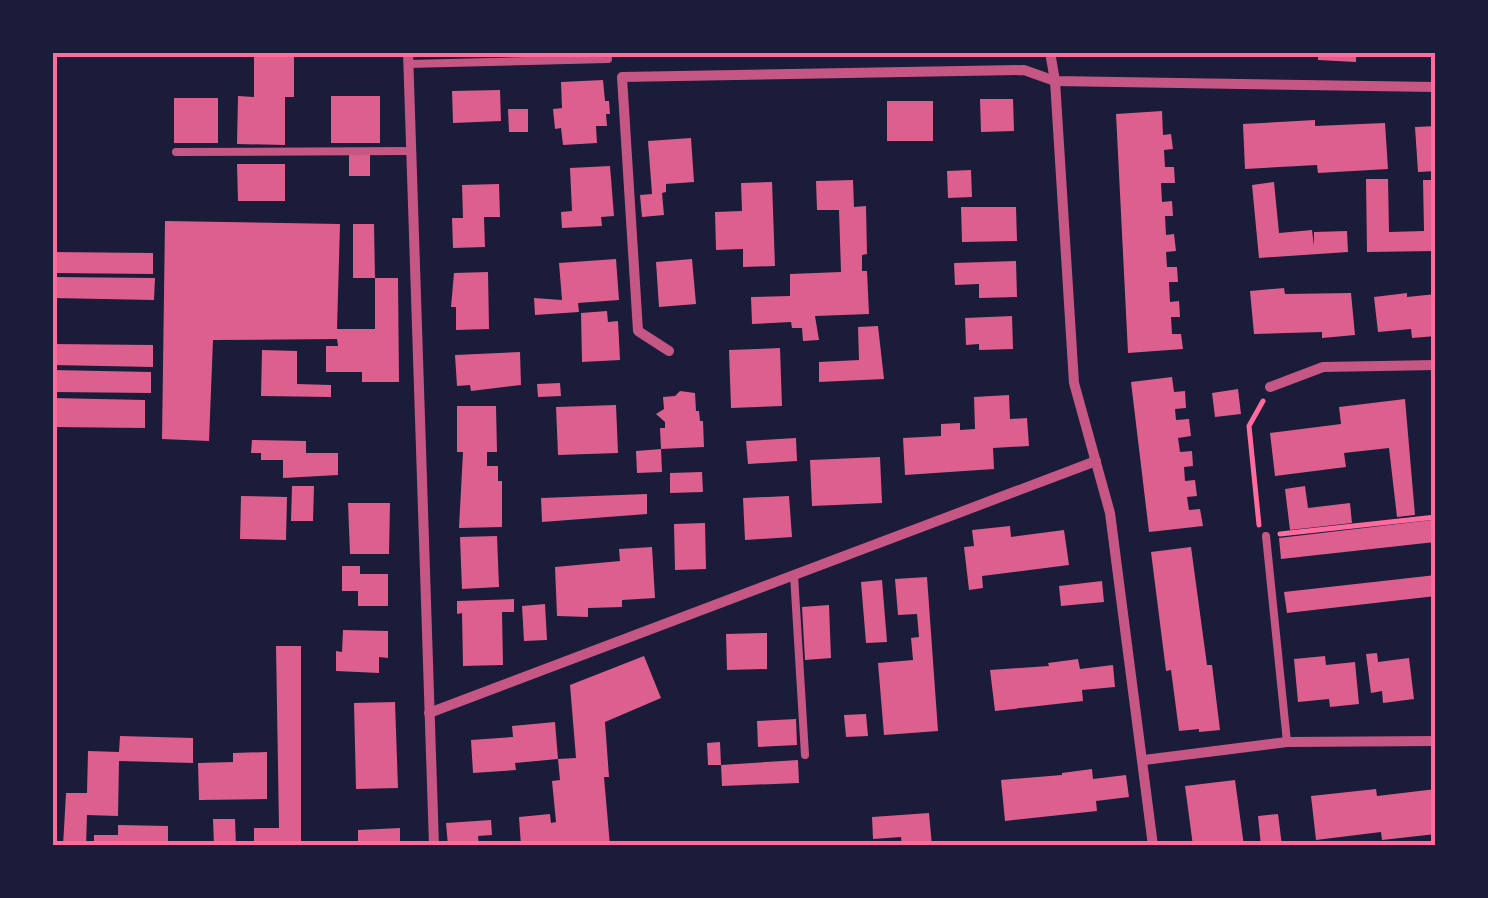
<svg xmlns="http://www.w3.org/2000/svg" width="1488" height="898" font-family="'Fira Sans Condensed',sans-serif">
<style>
.building{fill:#dd5f8e}
.lines{fill:none;stroke-linecap:round;stroke-linejoin:round}
.path{stroke:#ff6b9d;stroke-width:5}
.service{stroke:#c65784;stroke-width:8}
.minor{stroke:#c65784;stroke-width:10}
.neatline{fill:none;stroke:#ff6b9d;stroke-width:4}
</style>
<rect width="100%" height="100%" fill="#1b1b3a"/>
<g class="building">
<polygon points="254,52 294,52 294,97 285,97 285,145 237,144 238,96 254,97"/>
<polygon points="1318,52 1356,52 1356,62 1318,60"/>
<polygon points="603,80 605,101 609,101 610,114 606,114 607,126 596,126 597,143 563,145 561,128 555,129 553,109 562,108 561,82"/>
<polygon points="500,90 501,121 453,123 452,91"/>
<rect x="331" y="96" width="49" height="47"/>
<rect x="174" y="98" width="44" height="45"/>
<polygon points="980,99 1013,99 1014,131 981,132"/>
<rect x="887" y="101" width="46" height="40"/>
<polygon points="508,109 528,109 528,132 509,132"/>
<polygon points="1162,111 1163,135 1171,134 1173,149 1164,150 1165,167 1174,167 1175,183 1161,183 1162,202 1172,201 1173,216 1165,216 1166,235 1174,234 1176,251 1166,252 1167,267 1177,267 1178,282 1169,282 1170,302 1179,301 1180,317 1171,317 1172,334 1181,334 1183,349 1128,353 1116,114"/>
<polygon points="1315,120 1315,126 1385,123 1388,169 1318,173 1317,165 1245,169 1243,124"/>
<polygon points="1436,126 1436,171 1418,172 1415,127"/>
<polygon points="691,138 694,182 666,184 666,192 662,193 664,215 642,217 640,195 652,194 648,141"/>
<polygon points="349,154 370,155 370,176 349,176"/>
<polygon points="237,164 285,164 285,201 238,201"/>
<polygon points="610,166 614,216 601,217 602,226 562,228 561,212 572,211 570,168"/>
<polygon points="971,170 972,197 948,198 947,171"/>
<polygon points="1366,179 1388,179 1389,232 1424,231 1423,180 1436,180 1435,251 1367,252"/>
<polygon points="853,180 854,207 866,206 867,254 862,255 862,271 867,271 869,314 815,316 819,340 803,341 802,328 792,328 791,322 752,324 751,297 790,296 790,274 841,272 839,210 817,210 816,181"/>
<polygon points="772,182 775,266 743,267 743,249 716,250 715,212 742,211 741,183"/>
<polygon points="1274,182 1279,233 1312,230 1314,246 1314,232 1347,231 1348,252 1259,258 1252,185"/>
<polygon points="499,184 500,217 484,217 485,247 453,248 452,218 463,218 462,185"/>
<polygon points="961,207 1016,207 1017,241 962,242"/>
<polygon points="165,221 340,224 337,329 375,329 375,278 398,278 399,382 362,382 362,372 326,372 326,346 338,346 337,339 213,340 209,441 162,439"/>
<polygon points="353,224 374,224 375,278 353,278"/>
<polygon points="52,252 153,253 153,274 52,273"/>
<polygon points="616,259 619,300 578,303 579,312 535,315 534,298 562,300 559,263"/>
<polygon points="692,259 696,304 659,307 656,262"/>
<polygon points="1016,261 1017,297 979,298 979,284 955,285 954,263"/>
<polygon points="488,272 489,329 456,330 456,307 451,307 454,273"/>
<polygon points="52,277 155,278 154,300 52,298"/>
<polygon points="1284,288 1285,294 1351,293 1355,335 1322,338 1322,332 1254,334 1250,291"/>
<polygon points="1407,293 1407,297 1436,294 1436,336 1412,338 1411,329 1378,332 1374,297"/>
<polygon points="607,311 608,322 618,321 620,360 582,362 581,313"/>
<polygon points="1012,316 1013,349 979,350 979,344 966,345 965,318"/>
<polygon points="878,326 884,379 819,382 819,362 859,360 858,327"/>
<polygon points="52,344 153,345 153,367 52,365"/>
<polygon points="780,348 782,406 731,408 729,350"/>
<polygon points="262,350 297,351 297,384 331,385 331,397 261,396"/>
<polygon points="520,352 521,385 471,391 470,385 457,386 455,355"/>
<polygon points="52,370 151,372 151,393 52,392"/>
<polygon points="1172,377 1174,392 1185,391 1186,408 1175,409 1176,420 1189,419 1191,436 1178,438 1180,452 1192,451 1193,466 1184,467 1185,481 1195,480 1197,496 1187,497 1189,510 1200,509 1203,526 1149,532 1131,382"/>
<polygon points="560,383 561,396 538,397 537,384"/>
<polygon points="1238,389 1241,414 1215,417 1212,393"/>
<polygon points="680,391 695,393 696,411 699,411 700,421 703,421 704,447 661,449 660,428 665,428 665,422 656,414 664,409 663,397 675,396"/>
<polygon points="1009,395 1010,419 1027,418 1029,446 993,448 994,469 905,475 903,438 941,436 941,424 960,423 960,430 975,429 974,397"/>
<polygon points="52,398 145,400 145,428 52,427"/>
<polygon points="1405,399 1415,515 1397,517 1389,448 1344,453 1346,467 1275,476 1270,433 1341,424 1339,407"/>
<polygon points="616,405 618,453 558,455 556,407"/>
<polygon points="457,406 496,406 497,452 487,452 487,466 498,466 498,481 502,481 502,527 459,528 463,452 457,452"/>
<polygon points="796,438 797,461 748,464 746,441"/>
<polygon points="252,440 306,441 306,453 338,453 338,475 283,478 283,460 261,460 261,453 251,453"/>
<polygon points="661,449 662,472 637,473 636,451"/>
<polygon points="880,457 882,503 812,506 810,460"/>
<polygon points="702,472 703,492 670,493 670,473"/>
<polygon points="292,486 314,486 313,521 291,521"/>
<polygon points="1305,486 1308,508 1350,503 1352,523 1290,530 1285,489"/>
<polygon points="647,494 647,514 542,522 541,498"/>
<polygon points="241,496 287,497 286,540 240,539"/>
<polygon points="789,496 792,537 745,540 743,498"/>
<polygon points="348,503 390,503 389,554 350,554"/>
<polygon points="1432,520 1435,542 1281,559 1279,538"/>
<polygon points="705,523 706,569 675,570 674,524"/>
<polygon points="1010,526 1011,537 1064,530 1069,565 982,576 983,588 969,590 964,547 974,546 972,530"/>
<polygon points="497,536 499,587 462,589 460,537"/>
<polygon points="652,547 655,598 622,600 622,607 588,608 588,617 557,616 555,567 620,561 619,549"/>
<polygon points="1191,547 1207,665 1212,665 1220,730 1199,732 1199,729 1179,731 1171,670 1166,671 1151,552"/>
<polygon points="342,566 360,566 360,574 388,574 388,606 358,606 358,591 342,591"/>
<polygon points="1436,575 1436,596 1287,613 1284,592"/>
<polygon points="927,577 938,731 884,735 878,663 913,660 911,638 919,637 917,614 898,615 895,579"/>
<polygon points="882,580 887,642 866,643 861,582"/>
<polygon points="1102,581 1104,602 1061,606 1059,586"/>
<polygon points="514,599 514,612 502,612 503,665 463,666 462,613 457,614 457,601"/>
<polygon points="545,604 547,640 524,641 522,606"/>
<polygon points="829,605 831,658 805,660 802,607"/>
<polygon points="343,630 388,631 388,658 379,657 379,673 336,671 336,651 342,652"/>
<polygon points="767,633 767,669 727,670 726,634"/>
<polygon points="276,646 301,646 301,846 254,846 254,828 279,828"/>
<polygon points="1377,653 1378,662 1409,658 1414,699 1383,703 1382,691 1371,693 1366,654"/>
<polygon points="644,656 661,698 605,722 609,777 604,777 610,846 521,846 519,817 550,814 551,823 556,822 552,781 560,780 558,759 576,758 570,685"/>
<polygon points="1325,656 1326,665 1355,662 1359,704 1330,707 1329,699 1298,702 1294,659"/>
<polygon points="1078,659 1080,669 1113,665 1115,687 1082,690 1083,701 995,711 990,670 1049,666 1048,663"/>
<polygon points="395,702 398,788 356,789 354,703"/>
<polygon points="866,714 868,736 846,737 844,715"/>
<polygon points="796,719 797,745 758,747 757,721"/>
<polygon points="555,722 558,759 515,763 516,770 473,773 471,740 513,737 512,726"/>
<polygon points="120,736 193,738 193,763 119,761 118,816 87,815 86,846 63,846 66,793 87,793 88,751 119,752"/>
<polygon points="720,742 721,765 708,765 707,743"/>
<polygon points="267,752 267,799 199,800 198,763 233,762 233,753"/>
<polygon points="798,760 799,783 722,786 721,765"/>
<polygon points="1092,769 1093,779 1126,775 1129,797 1096,801 1097,811 1005,821 1001,780 1062,775 1062,773"/>
<polygon points="1235,780 1244,846 1193,846 1185,786"/>
<polygon points="1376,789 1377,796 1436,789 1436,834 1382,840 1381,832 1316,840 1311,796"/>
<polygon points="929,813 932,846 902,846 901,837 873,839 872,817"/>
<polygon points="1278,814 1282,846 1261,846 1258,816"/>
<polygon points="213,819 235,819 236,846 214,846"/>
<polygon points="491,820 492,835 478,836 479,846 448,846 446,823"/>
<polygon points="118,825 168,826 168,846 94,846 94,835 118,835"/>
<polygon points="400,828 400,846 358,844 358,830"/>
</g>
<g class="lines">
<g class="path">
<polyline points="1259,525 1249,426 1263,401"/>
<polyline points="1280,534 1436,517"/>
</g>
<g class="service">
<polyline points="408,64 608,59"/>
<polyline points="176,152 410,151"/>
<polyline points="1266,536 1287,742"/>
<polyline points="794,575 805,755"/>
</g>
<g class="minor">
<polyline points="408,52 434,846"/>
<polyline points="1050,52 1055,81 1074,383 1110,513 1153,846"/>
<polyline points="669,351 638,331 622,77 1024,70 1055,81 1436,87"/>
<polyline points="1270,387 1323,367 1436,365"/>
<polyline points="429,713 1096,461"/>
<polyline points="1144,760 1287,742 1436,741"/>
</g>
</g>
<rect width="1488" height="898" fill="none" stroke="#1b1b3a" stroke-width="110"/>
<rect x="55" y="55" width="1378" height="788" class="neatline"/>
</svg>
